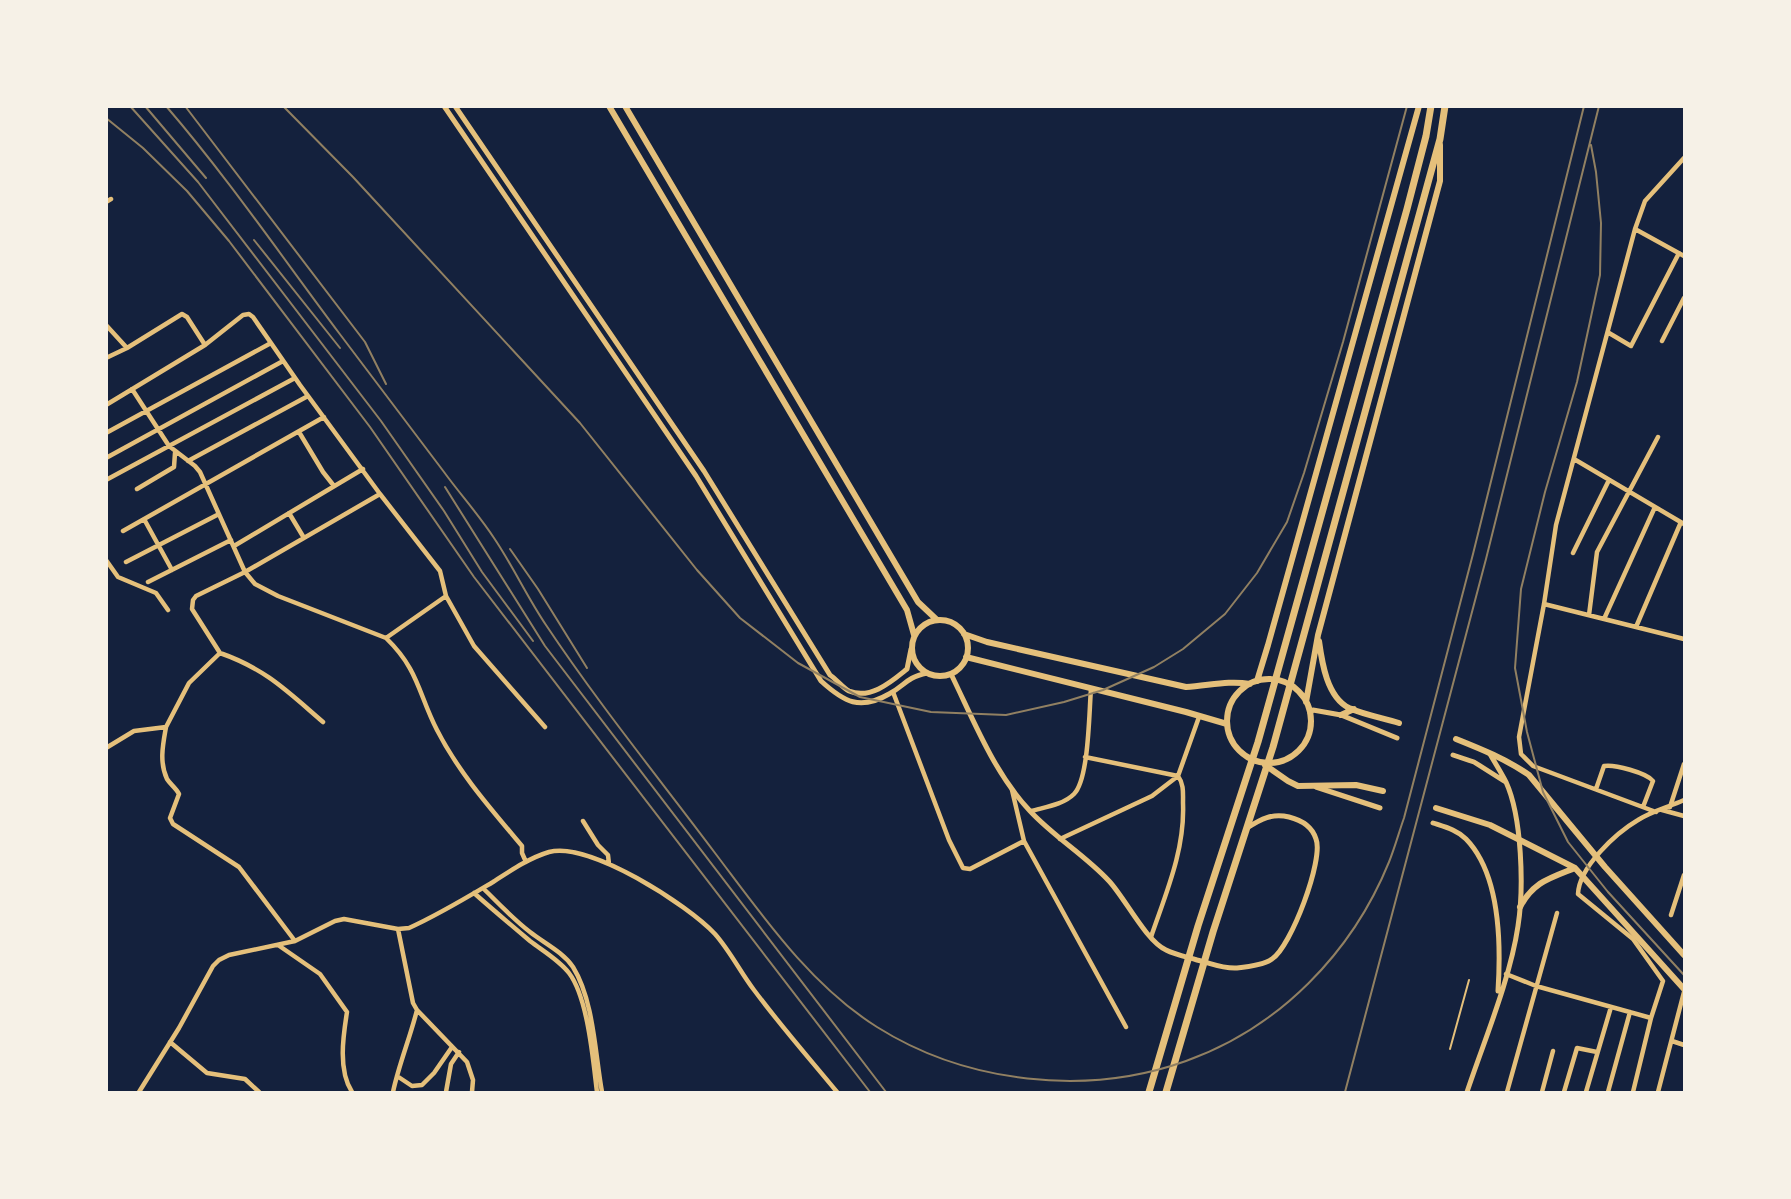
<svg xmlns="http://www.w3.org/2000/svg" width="1791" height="1199" viewBox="0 0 1791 1199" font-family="'DejaVu Sans',sans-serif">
	<rect width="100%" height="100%" fill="#14213d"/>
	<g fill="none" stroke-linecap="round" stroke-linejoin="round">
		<path stroke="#e5c07b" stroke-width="2" d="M1450,1049l19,-69"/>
		<path stroke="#e5c07b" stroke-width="4.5" d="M106,202l5,-3
			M1635,229l49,27
			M106,325l21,23 55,-34 5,3 18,28
			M1609,333l22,13 48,-93
			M1662,341l22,-43
			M106,358l21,-10
			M132,389l37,57 26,20 5,6 45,100 10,12 23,12 108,42c33,32 32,55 51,92 22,43 54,79 85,116v7l4,9
			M106,405l99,-60 38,-30 6,-1 4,3 47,68 80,109 60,77 6,25 28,50 71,81
			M299,432l24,40 11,14
			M106,433l165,-90
			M106,458l177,-97
			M1574,459l110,65
			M188,461l120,-65
			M106,480l189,-102
			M137,489l37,-22 1,-14
			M289,513l15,25
			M144,519l28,51
			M123,531l201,-114
			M234,546l129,-77
			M1573,553l36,-73
			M106,560l12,17 38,16 12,17
			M126,562l93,-48
			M148,582l83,-42
			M1544,604l140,35
			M1589,615l8,-63 61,-115
			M1604,619l51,-112
			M1636,627l45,-105
			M386,638l60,-42
			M220,653l-28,-44 1,-9 3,-4 49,-24 135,-78
			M893,692l56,148 14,28 7,1 54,-28
			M166,727l23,-44 31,-30c46,16 68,39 103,69
			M106,748l28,-17 32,-4c-3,17 -7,35 1,52 3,5 9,9 12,15l-9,24 3,6 66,43 56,74
			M1085,757l93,19c6,8 5,17 5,27 2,47 -17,90 -32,134
			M1596,789l8,-23c10,-2 43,7 49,15l-10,26
			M1012,790l12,51 102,186
			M1670,807l14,-43
			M1662,810l22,6
			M1031,811c14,-4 32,-6 43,-17 15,-15 15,-82 17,-105
			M1656,812l-123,-46 -12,-12 -2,-17 25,-133 12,-79 79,-296 10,-28 39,-43
			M583,821l15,24 10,10 1,9
			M1060,839l92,-43 26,-20 21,-59
			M483,888c15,15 30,31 47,44 14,11 33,20 43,35 21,34 22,87 29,125
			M474,893c18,16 37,32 56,48 13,10 29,19 39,32 19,25 24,87 28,119
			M1671,915l13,-40
			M398,929l15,74 4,7 50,52 6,18 -1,12
			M278,945l42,29 27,38c-4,25 -9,58 5,80
			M1506,974l30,12 115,32
			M1672,1041l12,4
			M170,1042l37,31 38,6 14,13
			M397,1076l15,10 10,-1 12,-12 18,-26
			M139,1092l40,-64 34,-62 6,-6 10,-5 66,-14 40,-20 9,-2 54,10 11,-1c29,-13 57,-30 84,-46 17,-11 36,-24 56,-30 40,-11 139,53 166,82 15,17 26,39 39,56 26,35 55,68 83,102
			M393,1092c6,-28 17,-54 24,-82
			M446,1092l5,-28 8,-12
			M1507,1092l50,-179
			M1542,1092l11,-41
			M1564,1092l13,-44 20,4
			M1586,1092l25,-85
			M1608,1092l22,-80
			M1633,1092l18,-74 12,-37 -30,-42 -55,-45c1,-27 38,-61 60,-74 14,-9 31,-13 46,-20
			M1658,1092l26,-100"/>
		<path stroke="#e5c07b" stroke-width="5" d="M444,106l252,370 125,205c23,21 39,30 68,13 17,-9 16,-16 38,-21
			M455,106l249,365 126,204c6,4 13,13 19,16 22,9 43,-10 58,-22l4,-20
			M951,674c23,47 43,99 79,137 24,26 55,44 79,70 16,17 37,60 57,69 10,5 21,7 31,10 13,3 26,9 40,8 10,-1 27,-3 35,-9 19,-12 52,-100 44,-120 -4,-13 -15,-19 -27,-22 -17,-4 -28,2 -42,11
			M1310,713l3,-3 28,5 56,23
			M1453,755l21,7 30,19
			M1316,787l64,21
			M1433,823c12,4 24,7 33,16 34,35 35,106 32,152
			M1467,1092c17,-51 43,-112 51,-166 6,-38 4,-109 -12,-144 -5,-10 -11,-19 -16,-28"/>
		<path stroke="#e5c07b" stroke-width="6" d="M609,106l298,504 7,25
			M625,106l293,496 18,17
			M912 648a28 28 0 1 1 56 0a28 28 0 1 1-56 0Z
			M964,634l23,8 199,45c22,-1 42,-7 64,-3
			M1319,641c3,22 8,56 30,67 16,7 34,10 50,15
			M966,657l220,55 41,12
			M1227 721a42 42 0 1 1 84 0a42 42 0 1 1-84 0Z
			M1257,681l11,-36 151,-539
			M1306,702l12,-67 122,-454v-36
			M1341,715l13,-6
			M1456,739c25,10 50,20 73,36l76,92 79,88
			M1265,765l23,16 10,5 58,-1 27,6
			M1436,808l54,17 85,43 109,121
			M1520,907c13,-25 30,-29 55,-39"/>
		<path stroke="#e5c07b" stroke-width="7" d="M1149,1092l49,-166 60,-184 149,-533 19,-73 5,-30
			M1166,1092l47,-160 60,-185 167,-608 5,-33"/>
		<path stroke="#918062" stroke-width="2" d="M130,106l68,76 183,239 63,90 38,61 51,69
			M145,106l61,72
			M166,106c62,72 116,151 173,227 35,46 70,93 105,139 16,22 35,43 50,66 19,28 33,59 52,87 52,78 112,152 169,228 47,62 95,132 162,174 89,56 209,70 309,34 93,-33 166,-108 203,-199 6,-15 10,-30 15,-44l69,-264 111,-448
			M185,106l180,236 21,42
			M283,106l70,71 227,246 117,147 43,48 58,45 62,34 71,15 75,3 58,-13 39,-12 51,-23 29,-18 42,-35 32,-41 30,-51 17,-49 39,-131 64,-236
			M106,118l37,30 44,43 42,50 141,186 104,150 396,515
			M1591,145l5,27 5,51 -1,52 -23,107 -32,110 -24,97 -6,79 12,64 16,60 25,50 40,50 76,83
			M254,240l86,108
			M445,487l100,159 341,446
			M510,549l28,40 49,79
			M1345,1092l141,-533 113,-453"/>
	</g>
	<rect width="1791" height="1199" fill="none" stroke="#f6f1e7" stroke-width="216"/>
</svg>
